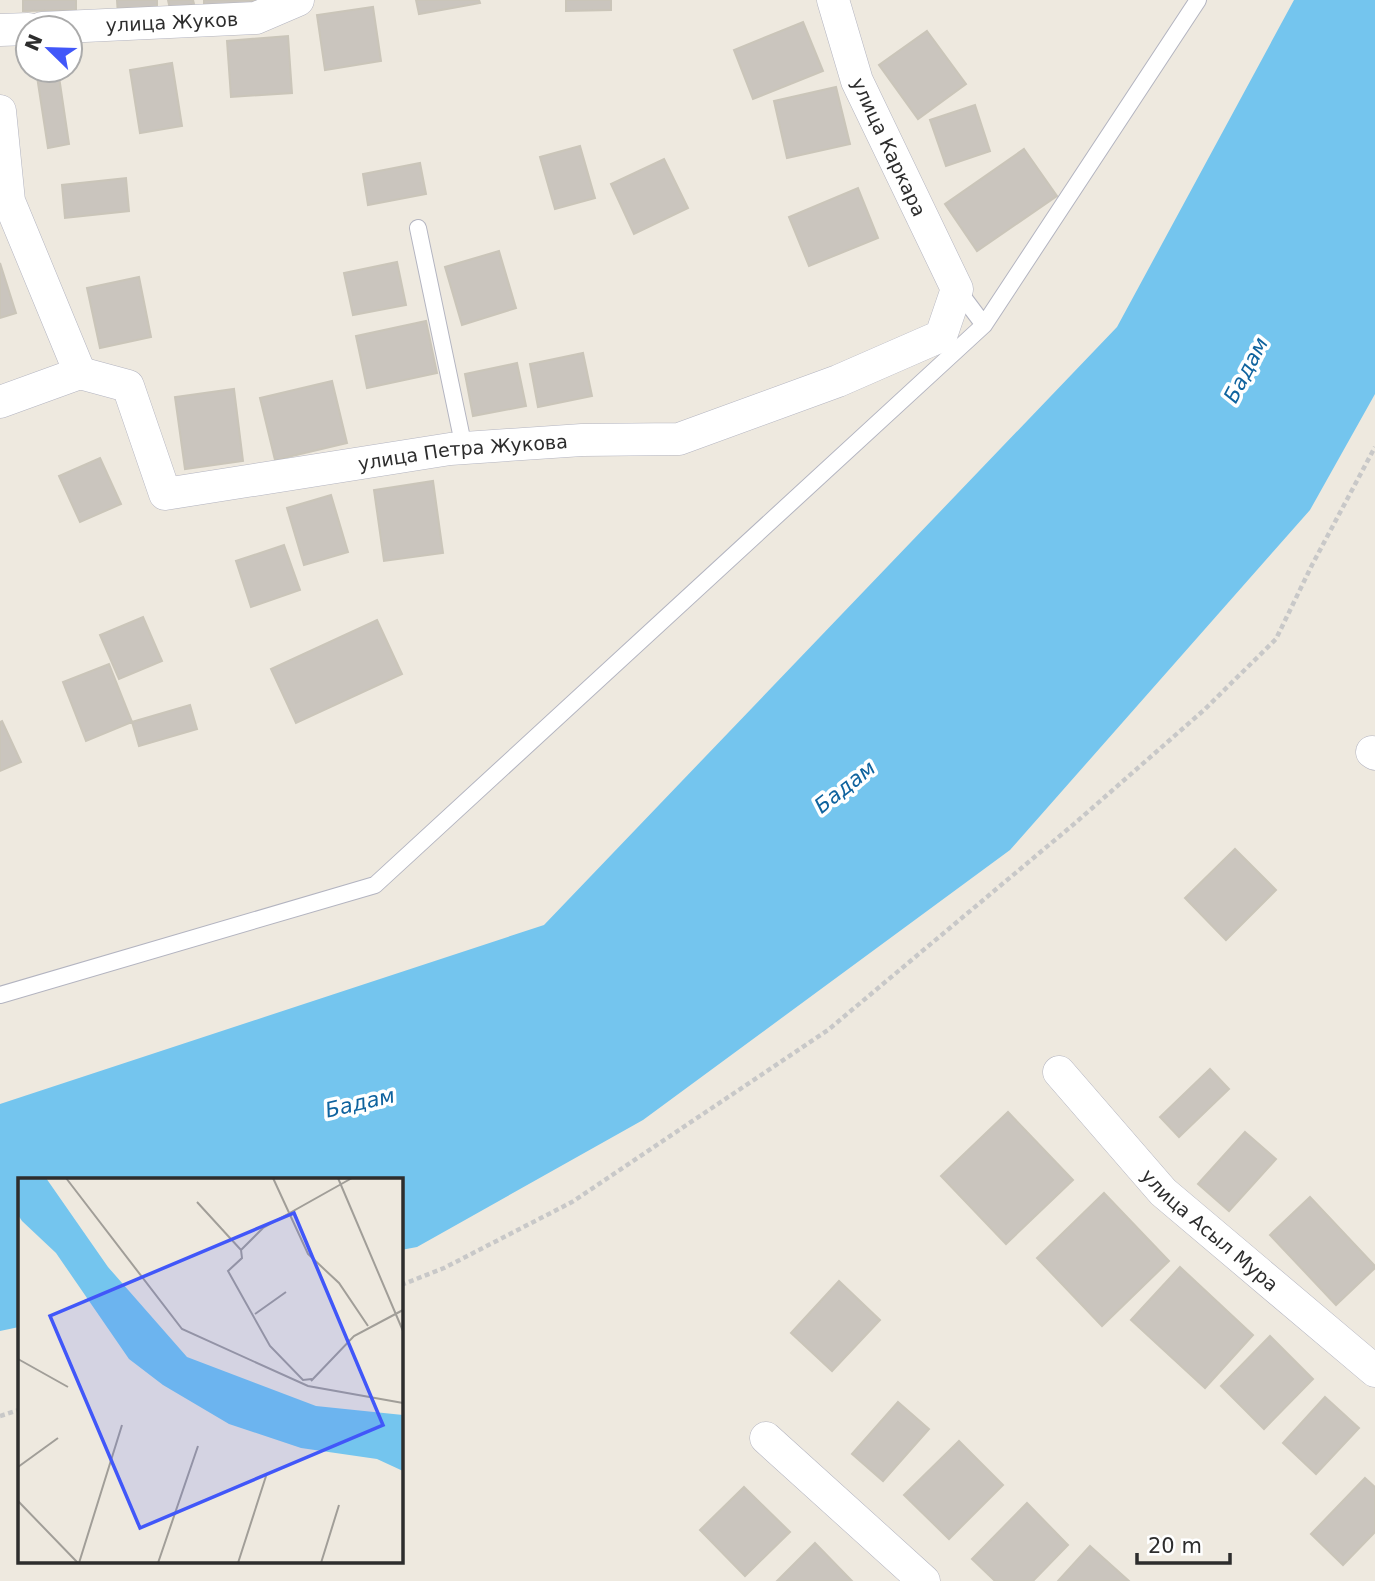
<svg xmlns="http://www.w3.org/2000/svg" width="1375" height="1581" viewBox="0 0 1375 1581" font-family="'DejaVu Sans',sans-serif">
	<rect width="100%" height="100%" fill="#eee9df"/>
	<path fill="#74c5ee" d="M1294,0h81v394l-65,116 -300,340 -367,270 -226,127 -16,3v-70h-382v147l-19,4v-227l544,-179 573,-598z"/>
	<path fill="#cac5be" stroke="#cac5b9" stroke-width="2" d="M23,0h53v10l-53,1z
		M117,0h40v15l-39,1z
		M168,0h25l1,4 -24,5z
		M204,0h62v4l-62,5z
		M416,0h63l1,3 -61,11z
		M566,0h45v10l-45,1z
		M373,7l8,54 -56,9 -8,-55z
		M803,22l20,49 -70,28 -19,-49z
		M927,31l39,53 -48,35 -39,-54z
		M288,36l4,57 -61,4 -4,-56z
		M172,63l10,63 -42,7 -10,-63z
		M36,70h22l11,74 -21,4z
		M836,87l14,57 -63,14 -13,-57z
		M975,105l15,46 -44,15 -16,-46z
		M580,146l15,52 -40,11 -15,-52z
		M1024,149l33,47 -80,55 -32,-47z
		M664,159l24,49 -54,26 -23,-50z
		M420,163l6,31 -58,11 -5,-31z
		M126,178l3,33 -64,7 -3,-33z
		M858,188l20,50 -69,28 -20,-49z
		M499,251l17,57 -54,17 -17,-58z
		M397,262l9,43 -53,10 -9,-42z
		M0,263l16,50 -16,5z
		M139,277l12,60 -51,11 -13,-60z
		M426,321l11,52 -70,15 -11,-52z
		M583,353l9,43 -54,11 -8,-43z
		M517,363l9,43 -53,10 -8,-42z
		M332,381l15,62 -72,17 -15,-62z
		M234,389l9,72 -58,8 -10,-72z
		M100,458l21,46 -41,18 -21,-46z
		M433,481l10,72 -59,8 -10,-71z
		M331,495l17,57 -44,13 -17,-57z
		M284,545l16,45 -49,17 -15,-46z
		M143,617l19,44 -43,18 -19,-44z
		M377,620l25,54 -106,49 -25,-54z
		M109,664l23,58 -46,19 -23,-59z
		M190,705l7,24 -58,17 -7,-24z
		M2,721l19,41 -21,9v-49z
		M1235,849l41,41 -50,50 -41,-42z
		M1210,1069l19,20 -50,48 -19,-20z
		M1008,1112l65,68 -67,64 -65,-68z
		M1245,1132l31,27 -47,52 -31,-27z
		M1104,1193l65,68 -67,65 -65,-68z
		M1310,1197l65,69v2l-39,37 -66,-70z
		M1180,1267l73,68 -48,53 -74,-68z
		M839,1281l41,39 -48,51 -41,-38z
		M1270,1336l43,43 -49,50 -43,-43z
		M1325,1397l34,31 -43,46 -33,-31z
		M898,1402l31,27 -46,52 -31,-27z
		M959,1441l44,44 -54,54 -45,-44z
		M1365,1478l10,9v45l-32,33 -32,-31z
		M744,1487l46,45 -45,44 -45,-46z
		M1027,1503l41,42 -35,36h-38l-23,-22z
		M815,1543l37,38h-75z
		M1090,1546l39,35h-71z"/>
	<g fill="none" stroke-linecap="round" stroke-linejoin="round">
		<g stroke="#b3b4c0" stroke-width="18">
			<path id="service" d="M418,228l46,220
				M957,289l27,36
				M0,995l375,-110 609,-560 214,-325"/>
		</g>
		<g stroke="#b3b4c0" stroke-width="33">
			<g id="minor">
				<path id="s1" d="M42,28l214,-10 42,-18"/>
				<path d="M0,30l28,-1"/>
				<path d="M0,111l9,90 71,172"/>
				<path id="s2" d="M0,402l80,-29 48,13 37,108 285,-45 132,-9 97,-1 159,-58 103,-45 16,-47 -100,-208 -24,-81"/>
				<path d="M1372,752l3,2"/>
				<path id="s3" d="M1059,1072l104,120 212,179"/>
				<path d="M766,1438l158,143"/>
			</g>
		</g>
		<path stroke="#c8c8c8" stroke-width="4.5" stroke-dasharray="5 3.5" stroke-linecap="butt" d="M401,1285l43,-17 128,-66 256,-172 246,-206 130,-114 72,-71 36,-74 63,-118
			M0,1416l19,-6"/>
		<use href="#service" stroke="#fff" stroke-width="16"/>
		<use href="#minor" stroke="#fff" stroke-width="32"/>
	</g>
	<g text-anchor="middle" stroke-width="7" stroke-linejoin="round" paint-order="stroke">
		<g font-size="19" fill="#2d2d2d" stroke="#fff">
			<text dy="7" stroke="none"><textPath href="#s1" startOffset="130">улица Жуков</textPath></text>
			<text transform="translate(889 147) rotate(65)" y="7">улица Каркара</text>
			<text dy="7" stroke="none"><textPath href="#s2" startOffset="550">улица Петра Жукова</textPath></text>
			<text dy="7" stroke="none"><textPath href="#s3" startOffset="219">улица Асыл Мура</textPath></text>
		</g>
		<g font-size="21" font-style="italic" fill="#0f639e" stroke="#fff">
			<text transform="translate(1246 370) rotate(-62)" y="7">Бадам</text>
			<text transform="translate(845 787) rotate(-38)" y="7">Бадам</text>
			<text transform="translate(360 1103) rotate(-13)" y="7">Бадам</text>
		</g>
	</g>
	<g transform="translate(18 1178)">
		<rect width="385" height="385" fill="#eee9df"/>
		<path d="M0,0h28l62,89 79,90 129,49 87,9v56l-26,-12 -76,-11 -72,-24 -66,-39 -34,-26 -73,-106 -34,-32 -4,-6z" fill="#74c5ee"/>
		<path fill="none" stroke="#a19e98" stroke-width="2" d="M48,0l116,151 126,57 95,17M255,0l35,76 31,29 29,43M320,0l65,153M179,24l44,48 1,8 -14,13 42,75 33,34 9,-1M223,72l22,-22 89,-50M237,136l31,-22M0,181l50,28M293,203l43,-45 49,-26M0,289l40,-29M0,323l60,62M61,385l43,-138M140,385l40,-117M220,385l29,-90M303,385l18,-58"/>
		<path fill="#4157f9" fill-opacity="0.15" stroke="#4157f9" stroke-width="3.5" d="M276,35l89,212 -243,103 -90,-212z"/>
		<rect width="385" height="385" fill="none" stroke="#2d2d2d" stroke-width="3.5"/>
	</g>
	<g transform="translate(49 49) rotate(293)"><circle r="33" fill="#ffffff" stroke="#ababab" stroke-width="2"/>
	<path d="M0-5L12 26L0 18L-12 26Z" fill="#4157f9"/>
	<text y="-10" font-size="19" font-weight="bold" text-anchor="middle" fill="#2d2d2d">N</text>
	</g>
	<path d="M1137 1553v10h93v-10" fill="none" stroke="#2d2d2d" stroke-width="3.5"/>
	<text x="1148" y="1553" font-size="21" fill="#2d2d2d" stroke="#ffffff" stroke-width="5" paint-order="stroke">20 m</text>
</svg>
